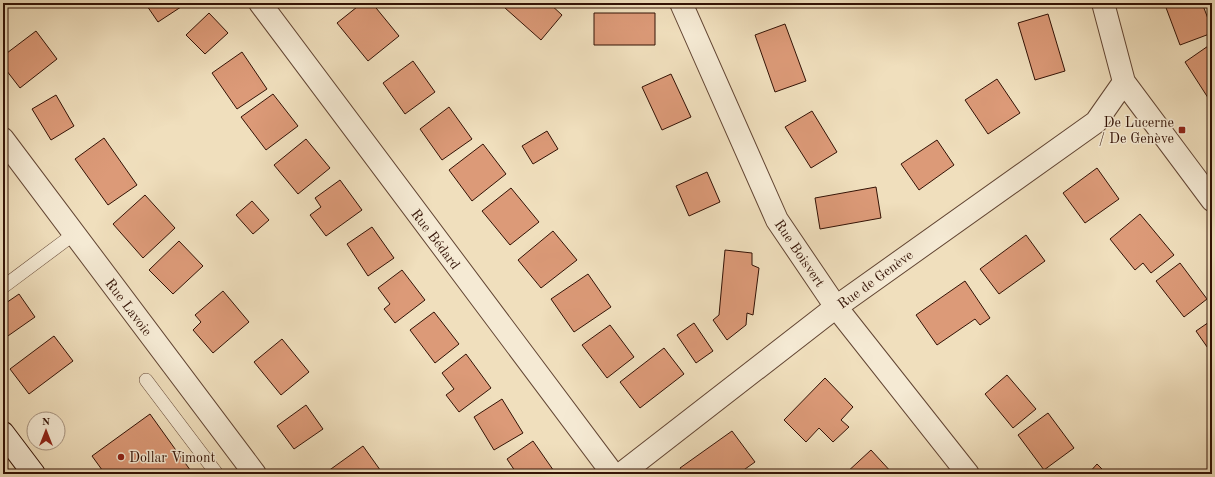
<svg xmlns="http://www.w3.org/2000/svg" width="1215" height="477" viewBox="0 0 1215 477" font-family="'Old Standard TT',serif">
	<rect width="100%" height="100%" fill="#f0dfbd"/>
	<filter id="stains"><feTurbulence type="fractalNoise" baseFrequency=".005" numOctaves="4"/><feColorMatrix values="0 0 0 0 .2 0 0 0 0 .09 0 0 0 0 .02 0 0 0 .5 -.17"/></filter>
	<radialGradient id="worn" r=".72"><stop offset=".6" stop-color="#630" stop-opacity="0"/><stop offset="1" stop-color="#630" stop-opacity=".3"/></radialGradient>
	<path fill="#dc9a78" stroke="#331205" d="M145,3h42l-29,19z
		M362,3h10l27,33 -31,25 -31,-38z
		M510,3h39l13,12 -21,25 -36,-32z
		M741,3h14l-13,4z
		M1170,3h32l10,26v4l-32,12 -15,-40z
		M209,13l19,20 -23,21 -19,-19z
		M594,13h61v32h-61z
		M1048,14l17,57 -30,9 -17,-57z
		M785,24l21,57 -31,11 -20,-57z
		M36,31l21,28 -37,29 -17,-22v-10z
		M1211,44l1,1v59l-27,-42z
		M242,52l25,37 -30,20 -25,-36z
		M413,61l22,31 -30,22 -22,-31z
		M671,74l20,43 -29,13 -20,-43z
		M997,79l23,34 -32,21 -23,-34z
		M273,94l25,32 -32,24 -25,-33z
		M56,95l18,31 -23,14 -19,-31z
		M449,107l23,32 -30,21 -22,-31z
		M812,111l25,41 -26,16 -26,-41z
		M547,131l11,18 -25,15 -11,-18z
		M104,138l33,47 -29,20 -33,-46z
		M306,139l24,29 -32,26 -24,-29z
		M937,140l17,25 -35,25 -18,-26z
		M483,144l23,30 -34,27 -23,-31z
		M1097,168l22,31 -34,24 -22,-30z
		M707,172l13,30 -31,14 -13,-30z
		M340,180l22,30 -36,26 -16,-21 11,-8 -6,-9z
		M876,187l5,31 -61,11 -5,-31z
		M511,188l28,34 -29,23 -28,-34z
		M145,195l30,33 -32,30 -30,-34z
		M252,201l17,19 -16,14 -17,-19z
		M1140,214l34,41 -23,18 -8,-10 -8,7 -25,-31z
		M372,227l22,31 -26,18 -21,-32z
		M553,231l24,29 -36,28 -23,-28z
		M1026,235l19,26 -46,33 -19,-25z
		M179,241l24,25 -30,28 -24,-24z
		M725,250l27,3v12l7,3 -6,47 -6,-2 -1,12 -19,15 -14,-20 6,-5z
		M1180,263l27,36 -23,18 -28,-36z
		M402,270l23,30 -30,23 -11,-14 6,-5 -12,-16z
		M588,274l23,33 -37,25 -23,-33z
		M965,281l25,37 -10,7 -5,-6 -38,26 -21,-30z
		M223,291l26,31 -36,31 -20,-23 8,-8 -6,-7z
		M19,294l16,23 -30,21 -2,-3v-30z
		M434,312l25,32 -24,19 -25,-33z
		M1212,320v34l-16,-23z
		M694,323l19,28 -17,12 -19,-28z
		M610,325l24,32 -27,21 -25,-33z
		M54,336l19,25 -44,33 -19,-25z
		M282,339l27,33 -28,23 -27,-33z
		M664,348l20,26 -44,34 -20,-26z
		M466,354l25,34 -32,24 -13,-17 8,-6 -12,-16z
		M1007,375l29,34 -23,19 -28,-34z
		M825,378l28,29 -12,13 8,7 -16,15 -14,-14 -13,14 -22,-22z
		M502,399l21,34 -29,17 -20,-33z
		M306,405l17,24 -29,20 -17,-23z
		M1048,413l26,35 -30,22 -26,-35z
		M150,414l43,60h-88l-13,-18z
		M732,431l23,31 -17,12h-54l-4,-6z
		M533,441l23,33h-39l-10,-15z
		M363,446l20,28h-59z
		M871,450l22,24h-48z
		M1097,464l10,10h-19z"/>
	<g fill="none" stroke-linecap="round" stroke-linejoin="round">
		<g stroke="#624533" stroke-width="14">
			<path id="lane" d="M3,287l71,-53
				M146,380l71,94"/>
		</g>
		<g stroke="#624533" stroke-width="24">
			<path id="street" d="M260,3l353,471
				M681,3l96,217 59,87 132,167
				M1103,3l21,79 88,118
				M3,139l252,335
				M621,474l215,-167 260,-185 28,-40"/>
		</g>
		<g stroke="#331205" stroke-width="24">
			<path id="secondary" d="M3,433l31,41"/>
		</g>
		<use href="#lane" stroke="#f5ead4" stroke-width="13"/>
		<use href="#street" stroke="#f5ead4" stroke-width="22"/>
		<use href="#secondary" stroke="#f5ead4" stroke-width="22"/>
	</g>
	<g fill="#8f2418" stroke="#f5ead4" stroke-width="1.5">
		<rect x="1178" y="126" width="8" height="8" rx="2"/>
		<circle cx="121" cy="457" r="4"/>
	</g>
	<g text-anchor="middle" stroke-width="3" stroke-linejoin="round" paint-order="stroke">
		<g font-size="14" fill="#331205" stroke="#f5ead4" text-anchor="end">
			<text x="1174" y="127">De Lucerne<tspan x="1174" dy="16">/ De Genève</tspan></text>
			<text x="129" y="462" text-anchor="start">Dollar Vimont</text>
		</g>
		<g font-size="14" fill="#331205" stroke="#f5ead4">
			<text transform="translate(436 239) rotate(53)" y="5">Rue Bédard</text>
			<text transform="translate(800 253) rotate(56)" y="5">Rue Boisvert</text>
			<text transform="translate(875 279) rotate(-36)" y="5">Rue de Genève</text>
			<text transform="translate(129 307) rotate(53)" y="5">Rue Lavoie</text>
		</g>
	</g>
	<rect width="1215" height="477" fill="none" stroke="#f0dfbd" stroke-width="16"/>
	<rect x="4" y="4" width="1207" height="469" fill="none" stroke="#331205" stroke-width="2"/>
	<rect x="8" y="8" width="1199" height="461" fill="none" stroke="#331205"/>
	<g transform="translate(46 431)"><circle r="19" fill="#f5ead4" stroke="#a79481"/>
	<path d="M0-3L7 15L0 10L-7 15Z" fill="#8f2418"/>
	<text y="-6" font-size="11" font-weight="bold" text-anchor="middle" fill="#331205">N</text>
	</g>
	<rect width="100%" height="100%" filter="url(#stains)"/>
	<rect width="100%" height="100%" fill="url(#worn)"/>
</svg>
